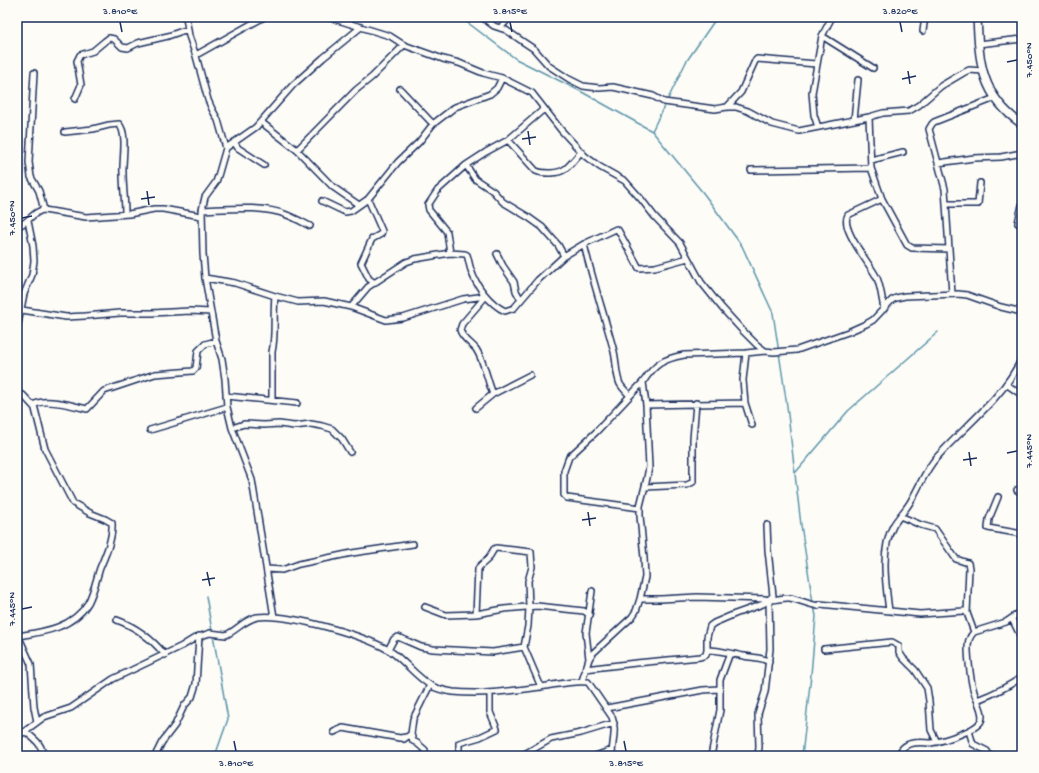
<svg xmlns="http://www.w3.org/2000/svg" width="1039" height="773" viewBox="0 0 1039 773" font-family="'Gochi Hand',sans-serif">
	<rect width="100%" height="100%" fill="#fdfcf7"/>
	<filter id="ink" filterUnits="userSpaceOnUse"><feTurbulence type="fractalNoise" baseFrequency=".025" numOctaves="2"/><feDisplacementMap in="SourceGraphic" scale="8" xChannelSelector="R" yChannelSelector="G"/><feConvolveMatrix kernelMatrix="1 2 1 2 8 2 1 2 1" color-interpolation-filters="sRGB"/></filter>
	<g filter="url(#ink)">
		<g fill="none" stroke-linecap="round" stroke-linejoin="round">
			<path stroke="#5c95ab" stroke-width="1.5" d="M460,17l56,42 64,32 72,40 52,63 38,52 31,67 14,93 14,119 12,78
				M667,101l19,-39 31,-45
				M652,131l13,-27
				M796,472l52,-61 90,-79
				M206,596l6,35
				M213,635l15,84 -13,37
				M802,756l9,-81 5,-59 -2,-10"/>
			<g stroke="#1b2f5e" stroke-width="8">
				<path id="street" d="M186,17l3,19 7,20 12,44 4,9 6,11 8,28 -8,28 -2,6 -11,15 -3,13 1,44 2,24 11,63 6,18 3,20 2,28 5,21 20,52 22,137
					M328,17l62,19 14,9 39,14 16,4 24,10 19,5 30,15 29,37 24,26 15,11 25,14 16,18 14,18 25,26 21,39 21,26 20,22 15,15 8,6 9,1 23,-2 51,-18 18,-8 7,-4 19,-20 4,-2 9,-2 53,-2 9,1 34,12 21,5
					M482,17l12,9 12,4 16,11 12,8 15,17 20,13 14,7 16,2 14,-1 40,9 11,6 51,7 12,-2h9l12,4 24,13 27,7 70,-14 14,-4 26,-2 10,-6 22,-19 22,-13 6,-3 14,1
					M500,28l10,-11
					M923,31l2,-14
					M822,36l51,32
					M978,44l44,-5
					M196,55l68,-38
					M34,73l-5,89 2,15 8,14 5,19
					M400,89l33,35
					M75,99l6,-14 -4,-24 3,-6 13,-4 12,-10 4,-3 5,1 8,8 6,1 10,-5 30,-7 20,-7
					M727,107l14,-15 14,-31 2,-2 59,5
					M869,117l2,51 11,31 25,46 5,3 37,1
					M854,120l4,-40
					M261,122l36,28 36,37 26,18
					M818,127l-4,-12 -2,-22 10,-57 10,-19
					M65,132l28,-3 16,-4 10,-1c9,10 3,37 4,49 0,14 2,27 2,41
					M508,140l28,31c7,3 23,3 29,-2 6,-4 11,-12 16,-17
					M234,142l4,6 26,17
					M226,148l30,-21 37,-42 30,-27 38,-31
					M297,150l59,-60 16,-13 32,-32
					M871,160l32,-8
					M938,163l36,-5 27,-1 21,-4
					M466,165l9,14 18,12 10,11 25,15 14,10 16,18 6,11
					M751,170l120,-2
					M368,199l14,32 -1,3 -9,5 -11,24 8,16 6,4
					M882,199l-34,16c-9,13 23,50 29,63 4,10 5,21 7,31
					M322,201l23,11 6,-1 17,-12 30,-37 21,-20 14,-18 22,-17 35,-13 7,-6 5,-10
					M946,204h32l2,-21
					M202,210c26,-1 61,-5 85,5 8,3 15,7 23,11
					M1018,223l4,-18
					M17,226c12,-2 15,-15 27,-16l42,7 43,-3 25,-5h9l38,7
					M584,244c8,35 20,70 29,104 4,12 2,25 7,36 3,5 7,8 10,12
					M450,253l-3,-21 -18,-22 -1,-5 10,-15 28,-25 20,-13 22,-12 36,-31
					M497,254l6,12 11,16 2,9 5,9
					M205,278l30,5 40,13 23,6 26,-1 27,6 35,13 17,-2 60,-19 23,-3
					M952,294l-7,-105 -16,-60 3,-5 2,-2 61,-24
					M486,296l-24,28 -2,6c2,8 11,13 16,19 9,14 11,31 17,45
					M351,307l17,-20 38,-25 9,-3 35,-6 15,1 2,1c2,5 2,10 4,15 5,16 19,34 34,41l9,-3 24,-28 26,-24 20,-12 32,-15 2,1 21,38 16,-1 33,-9
					M22,310l44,7 19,-1 35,-3h32l38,-2 21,1
					M17,329l7,-35 8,-19 2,-14 -1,-15 -5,-25
					M1006,384l16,11
					M17,393l6,2 11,12
					M226,396l71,7
					M272,400v-48c4,-18 1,-37 3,-56
					M745,403l7,22
					M646,405l99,-2 -2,-23 3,-27
					M476,408l17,-14 37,-19
					M232,428l12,-4 20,1 15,-1 15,2 17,-2 11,2 10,3 10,10 8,13
					M150,430l77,-23
					M1022,436l-2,7 2,4
					M645,487l42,-2 6,-3v-43l3,-36
					M1017,490l5,3
					M998,497l-9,22 -1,9 34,6
					M640,508l-73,-10 -3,-3v-24l5,-14 27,-25 47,-50
					M900,516l21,9 14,4 21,30 12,4 1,5 -2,45
					M267,569l15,1 17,-6 53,-11 61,-9
					M640,599h21l36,-2 68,2c7,3 16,-2 25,-1 9,2 18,6 28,8l2,-2 100,10 44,-3 3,2 7,19
					M425,607l21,8 30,-1 28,-5 33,-3 47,5 6,4
					M889,611c-3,-25 -9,-61 4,-85 5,-9 14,-17 19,-27 8,-14 14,-30 25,-42 29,-32 66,-59 85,-99
					M476,614l2,-45 2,-3 8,-7 6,-10 2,-1 35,4 1,15 -4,14 1,26 -1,19 -4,21 17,40
					M1012,619l10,20
					M117,620c19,7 35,19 48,35
					M17,633l14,31 3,43 3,15
					M18,636c26,-4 55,-8 70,-33 6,-11 8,-23 12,-35 6,-14 13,-30 12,-45l-7,-4 -15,-6 -17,-10 -28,-54 -11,-44c10,-8 41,1 53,4l17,-18 51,-17 38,-3 3,-3 2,-17 7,-7 11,-3
					M824,649l68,-7 7,4v6l4,6 12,12 12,18 2,13 2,29 6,12
					M388,650l6,-11 4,-2 23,10 12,2 60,3 31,-5
					M707,650v-13l3,-11 4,-3 21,-9 28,-10 10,-8 -5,-46 -1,-25
					M589,659l-3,-26 6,-42
					M585,669l51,-6 64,-6 6,-2 1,-5c14,0 24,4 37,6 9,2 18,1 25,6
					M582,681l7,-22 3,-5 40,-37 4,-6 4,-12 5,-22 -1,-19 -4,-42v-10l7,-28 2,-11 -3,-62 -3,-23c12,-18 20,-23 41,-27l62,-2 19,-2
					M977,700c16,-6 31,-13 45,-23
					M607,708l96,-18 16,-1
					M25,731c7,7 19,13 17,25
					M969,731l4,13 14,7 2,5
					M334,732l9,-4 57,10 6,-1 -2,2 7,-5 2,-15 17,-34
					M411,734l2,7 4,2 8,7v6
					M17,737l27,-20 27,-9 42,-29 69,-33 13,-8 15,-5 16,2c11,-5 18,-15 31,-18 30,-4 112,19 136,36 12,9 24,24 37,32 5,3 16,6 23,7 29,3 59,-1 87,-5 16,-2 32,-7 48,-5l24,35c5,13 0,25 0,39
					M459,752v-9l21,-6 17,-8 -7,-17v-19
					M155,756l7,-14 13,-17 9,-19 8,-9 4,-13 3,-48
					M521,756l30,-17 30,-6 33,-10
					M595,756l17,-6
					M711,756l9,-46v-30l10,-27
					M758,756l1,-9 -1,-33 7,-22 5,-43 -1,-49
					M897,756c3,-4 5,-9 10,-11 7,-4 17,-2 24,-2 12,-2 45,-12 50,-22 4,-8 -5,-21 -7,-29 -3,-9 -8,-44 -5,-52 1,-3 3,-6 5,-8l32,-10 16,-11"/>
			</g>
			<g stroke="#1b2f5e" stroke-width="10">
				<path id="secondary" d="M977,17c2,45 4,79 45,107"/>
			</g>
			<use href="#street" stroke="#fdfcf7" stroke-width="5"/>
			<use href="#secondary" stroke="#fdfcf7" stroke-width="7"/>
		</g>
	</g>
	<path fill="none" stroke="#1b2f5e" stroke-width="1.5" d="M120,22l2,10M510,22l2,10M900,22l2,10M1007,62l10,-2M908,71l2,13M902,79l14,-3M528,131l2,14M522,139l14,-2M147,191l2,14M141,199l14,-2M22,218l10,-2M969,452l2,14M1007,453l10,-2M963,460l14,-2M588,512l2,14M582,520l14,-2M207,572l3,14M202,580l13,-2M22,609l10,-2M234,741l2,10M624,741l2,10"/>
	<rect width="1039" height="773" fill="none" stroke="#fdfcf7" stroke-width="44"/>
	<rect x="22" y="22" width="995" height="729" fill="none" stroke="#1b2f5e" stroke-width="1.5"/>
	<g font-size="10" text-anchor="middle" fill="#1b2f5e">
		<text x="120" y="14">3.810°E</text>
		<text x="510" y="14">3.815°E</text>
		<text x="900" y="14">3.820°E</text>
		<text transform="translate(1028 60) rotate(-90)" y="4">7.450°N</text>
		<text transform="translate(11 218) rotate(-90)" y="4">7.450°N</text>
		<text transform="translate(1028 451) rotate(-90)" y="4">7.445°N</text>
		<text transform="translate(11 609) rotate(-90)" y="4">7.445°N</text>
		<text x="236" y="766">3.810°E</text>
		<text x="626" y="766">3.815°E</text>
	</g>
</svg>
